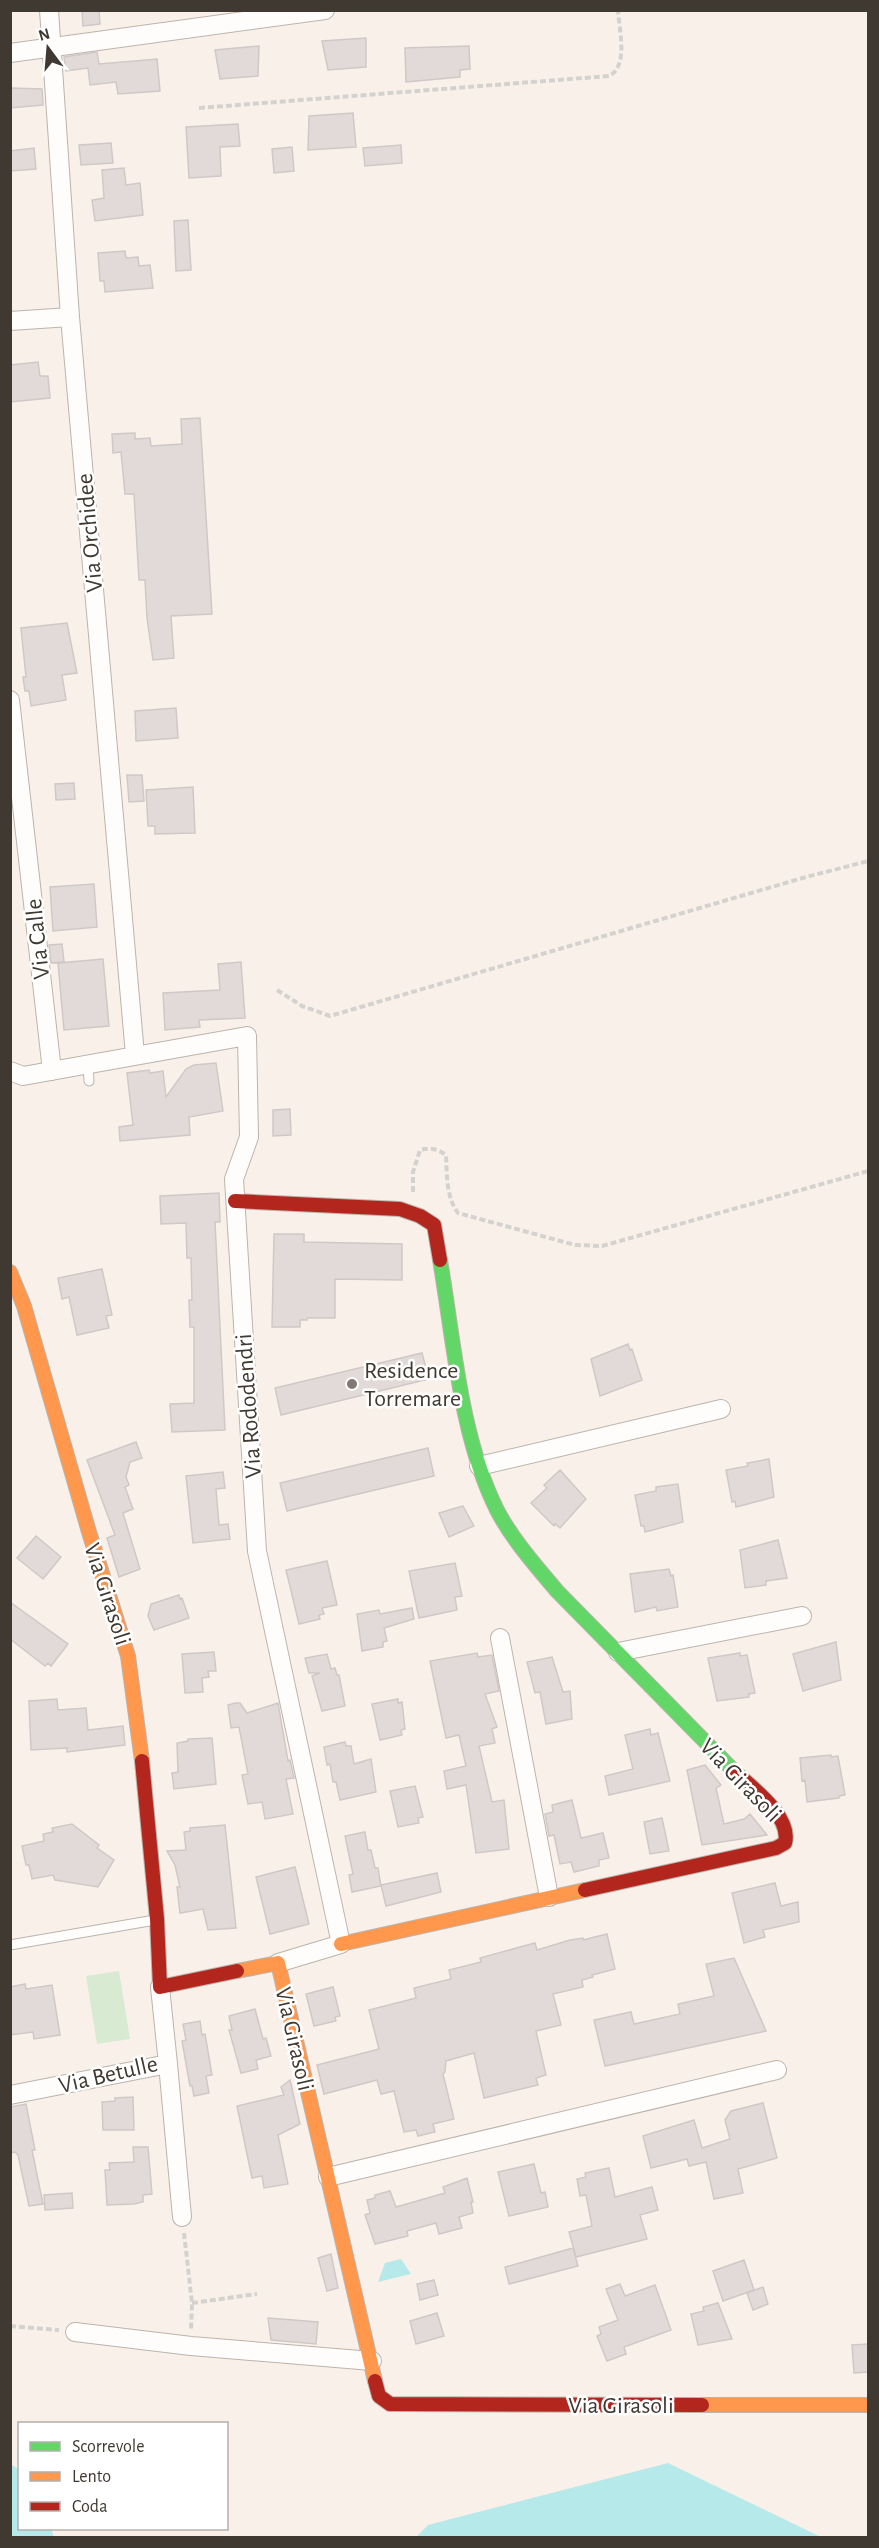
<svg xmlns="http://www.w3.org/2000/svg" width="879" height="2548" viewBox="0 0 879 2548" font-family="'Alegreya Sans',sans-serif">
	<rect width="100%" height="100%" fill="#f9f1e9"/>
	<path fill="#d9ead2" d="M119,1971l11,68 -33,5 -11,-68z"/>
	<path fill="#b6e9e9" d="M401,2259l10,15 -33,8 7,-19z
		M668,2463l153,74h-405l12,-12z
		M10,2464l9,5 1,59 31,1 3,8h-43z"/>
	<path fill="#e2dad8" stroke="#d0c8c6" stroke-width="1.5" d="M82,10h17l1,14 -17,2z
		M366,38v29l-38,3 -6,-29z
		M259,46l-1,30 -38,3 -5,-29z
		M469,46l1,23 -10,1v7l-54,5 -1,-34z
		M97,52l2,12 58,-5 3,32 -42,3 -2,-12 -26,3 -2,-17 -22,3 -2,-14z
		M10,88l32,1 1,16 -33,3z
		M353,113l3,34 -48,3 1,-34z
		M238,124l2,22 -20,1 1,29 -32,2 -3,-51z
		M111,143l2,20 -32,2 -2,-20z
		M401,145l1,18 -37,3 -2,-18z
		M292,147l2,24 -20,2 -2,-24z
		M34,148l2,21 -26,2v-20z
		M124,168l2,17 14,-2 3,32 -48,6 -3,-21 12,-2 -2,-28z
		M188,220l3,50 -15,1 -2,-50z
		M125,251l1,7 12,-1 1,9 11,-1 3,23 -48,4 -1,-11h-4l-2,-28z
		M38,362l2,14h8l2,22 -40,4v-37z
		M200,418l12,196 -41,2 3,42 -21,2 -6,-42 -2,-38h-6l-5,-86h-9l-4,-42 -8,1 -1,-19 23,-1v6l15,-1 1,8 31,-2 -1,-25z
		M67,623l10,50 -15,2 4,25 -35,6 -2,-15h-4l-2,-14h3l-5,-49z
		M176,708l2,30 -42,3 -1,-30z
		M127,775h15l2,26 -15,1z
		M74,783l1,16 -19,1 -1,-16z
		M193,787l2,46 -40,1v-8h-7l-2,-36z
		M94,884l3,43 -44,4 -3,-44z
		M62,944l2,18 -13,1 -2,-18z
		M103,959l6,67 -45,4 -6,-67z
		M241,962l4,56 -46,2 1,7 -35,3 -2,-37 57,-3 -2,-26z
		M216,1063l7,48 -34,6 1,18 -70,6 -1,-14 14,-2 -6,-52 22,-3 1,3 13,-2 3,26 20,-28 8,-4z
		M290,1109l1,26 -18,1v-26z
		M219,1193l1,29h-5l10,208 -53,2 -2,-28 24,-1v-76h-4l-1,-27h3l-1,-42h-4l-1,-35 -25,1 -1,-28z
		M274,1234h30v8l98,2v36l-67,-1v39h-28v2h-7v7h-28z
		M102,1269l10,46 -6,1 3,12 -32,7 -8,-38 -7,2 -4,-21z
		M628,1344l2,6 2,-1 10,31 -42,16 -9,-37z
		M422,1353l7,26 -148,36 -6,-27z
		M136,1442l6,16 -12,4 -4,15 3,8 -4,2 8,22 -10,4 17,56 -21,8 -12,-39 8,-3 -28,-75z
		M428,1448l6,28 -147,35 -7,-28z
		M769,1459l5,38 -38,10 -1,-6 -3,1 -6,-32 22,-4 -1,-3z
		M560,1470l26,29 -26,29 -5,-4 -1,2 -23,-23 16,-15 -3,-3z
		M223,1472l2,16 -9,1 3,36 9,-1 2,15 -37,4 -7,-67z
		M678,1484l5,38 -38,10 -1,-6h-3l-6,-31 21,-4v-4z
		M463,1506l11,20 -25,11 -10,-24z
		M36,1536l25,21 -18,22 -26,-21z
		M778,1540l9,38 -21,3v4l-21,3 -5,-38z
		M327,1561l10,44 -15,3 2,6 -5,1 1,4 -21,5 -13,-54z
		M455,1563l7,33 -7,1 2,13 -38,8 -10,-47z
		M669,1569l2,7 2,-1 5,32 -21,4 -1,-4 -21,5 -5,-38z
		M179,1595l1,4 2,-1 7,20 -35,12 -6,-14 3,-12z
		M10,1602l58,42 -17,22 -3,-3 -3,3 -35,-27z
		M412,1608l2,11 -30,9 3,13 -4,1v5l-21,4 -5,-37 22,-4 1,4z
		M836,1642l5,38 -38,11 -10,-37z
		M214,1652l2,19h-8l1,6 -7,1 1,14 -18,1 -3,-39z
		M477,1653l1,4 14,-2 7,36 -14,3 12,33 -5,2 3,14 -16,3 13,56 12,-2 5,49 -33,4 -10,-68 -19,4 -3,-18 22,-5 -7,-31 -13,3 -16,-77z
		M740,1653v3l7,-1 8,38 -6,1v3l-32,4 -9,-43z
		M327,1654l4,15 4,-1 2,7h2l6,31 -23,5 -10,-35 8,-3h-11l-4,-15z
		M552,1657l11,35 7,-1 2,28 -26,5 -6,-32 -5,1 -8,-31z
		M57,1699l1,11 28,-2 2,22 35,-4 2,19 -58,7v-4l-36,2 -2,-49z
		M398,1699v4l4,-1 3,27 -4,1 1,5 -22,5 -8,-36z
		M235,1703h5l7,10 31,-10 10,58 2,-1 4,18 -8,1 7,35 -28,5 -3,-17 -14,2 -6,-29 6,-1 -9,-47 -8,1 -3,-23z
		M650,1729l1,6 7,-2 12,48 -61,14 -4,-19 28,-7 -8,-34z
		M212,1738l4,46 -42,5 -2,-16 6,-1 -1,-29 11,-2v-2z
		M345,1742l1,4h5l3,18 17,-5 5,33 -36,8 -4,-18h-3l-3,-18 -3,1 -3,-18z
		M831,1755v2l7,-1 7,39 -6,1v2l-32,4 -2,-22 -3,1 -2,-23z
		M705,1765l16,20 -5,3 8,36 20,-5 6,-5 17,21 -65,10 -15,-75z
		M415,1786l8,31 -5,1 1,5 -21,4 -8,-36z
		M572,1800l9,38 22,-5 6,25 -10,2v6l-25,6 -3,-10 -11,2 -6,-29 -5,1 -4,-22 8,-2 -1,-7z
		M662,1818l7,33 -19,3 -6,-32z
		M72,1824l27,21 -2,3 17,12 -16,27 -43,-7 -2,-5 -21,4 -3,-14h-3l-4,-19 22,-5 -1,-7 10,-2 -1,-4z
		M225,1825l11,103 -28,2 -5,-21 -23,4 -3,-26h3l-5,-22 -8,-14 19,-1 -2,-18 6,-1v-3z
		M365,1832l3,18h3l4,18h3l3,18 -29,6 -3,-17 4,-1 -8,-38z
		M295,1867l14,57 -39,10 -14,-57z
		M437,1873l4,19 -55,14 -5,-21z
		M775,1883l6,23 17,-4 1,20 -36,8 2,7 -21,6 -12,-50z
		M607,1934l8,35 -23,6 1,2 -11,3 1,7 -30,7 8,31 -25,6 10,44 -10,3 2,7 -54,13 -10,-45 -28,8 -1,11 -2,2 11,45 -21,5 2,8 -17,4 -2,-6 -12,2 -10,-41 -13,3 -4,-14 -53,14 -7,-29 62,-16 -10,-39 47,-12 -2,-10 37,-9 -2,-9 32,-8 -1,-4 55,-15 2,7 33,-10 13,-2v2z
		M734,1958l32,73 -161,35 -11,-46 37,-8 3,12 46,-10 -2,-10 36,-8 -8,-32z
		M25,1984l1,5 26,-4 8,50 -26,4 -1,-7 -23,3v-48z
		M333,1987l7,29 -5,1 1,4 -22,5 -8,-32z
		M255,2009l8,30 3,-1 5,18 -15,4 2,9 -17,4 -12,-43h3l-3,-14z
		M200,2021l2,14 3,-1 7,41 -6,1 3,17 -15,3 -2,-10h-2l-8,-45 4,-1 -3,-16z
		M290,2080l10,44 -22,11 10,49 -24,4 -2,-12 -10,2 -15,-72 47,-11 -3,-8z
		M133,2097l1,33h-31l-1,-28 13,-1v-3z
		M763,2103l14,55 -39,11 5,24 -29,6 -8,-37 -17,4 -2,-7 -36,9 -8,-32 51,-16 8,28 28,-9 -5,-19 6,-9z
		M26,2104l9,46h-3l11,54 -14,2 -11,-51 -3,-3 -5,1v-46z
		M133,2147h15l4,47 -9,1v7l-9,2 -27,1 -2,-35h5l-1,-7 25,-1z
		M534,2164l7,29 4,-1 3,15 -39,9 -11,-44z
		M609,2168l6,29 37,-10 6,23 -18,5 7,24 -71,18 -7,-25 23,-6 -6,-31 -6,1 -3,-17 9,-2 -1,-4z
		M467,2178l6,24h-2l2,11 -14,4 3,11 -23,6 -3,-11 -29,8 1,5 -33,8 -10,-29 5,-2 -3,-13 8,-2v-3l15,-4 6,16 49,-14 -2,-6z
		M72,2193l1,15 -28,2 -1,-15z
		M573,2248l5,18 -69,18 -4,-17z
		M331,2254l7,34 -11,3 -9,-33z
		M744,2260l10,30 -31,11 -10,-30z
		M434,2280l4,15 -18,5 -3,-16z
		M620,2284l5,12 30,-11 16,45 -47,17 2,7 -19,7 -10,-25 4,-2 -2,-7 19,-7 -12,-31z
		M763,2287l5,17 -15,6 -6,-17z
		M718,2303l14,36 -34,6 -7,-31 13,-3 -1,-4z
		M437,2313l7,23 -28,8 -6,-23z
		M268,2318l50,4 -2,22 -45,-4z
		M868,2344v28l-14,1 -2,-28z"/>
	<g fill="none" stroke-linecap="round" stroke-linejoin="round">
		<g stroke="#bbb4ad" stroke-width="11">
			<path id="lane" d="M88,1064l1,17
				M10,1945l145,-25"/>
		</g>
		<g stroke="#bbb4ad" stroke-width="20">
			<path id="street" d="M49,10l21,307 65,738
				M10,53l315,-43
				M10,321l60,-4
				M10,700l42,371
				M10,1071l13,5 224,-40 2,101 -15,42 23,372 84,393 -63,19
				M479,1466l242,-57
				M500,1638l49,259
				M618,1652l184,-36
				M168,2064l14,153
				M10,2095l158,-31 -8,-77
				M328,2177l449,-107
				M75,2332l116,14 181,15"/>
		</g>
		<g stroke="#bbb4ad" stroke-width="16">
			<path id="fast" d="M440,1260c14,81 20,176 57,250 15,29 39,56 60,81l176,179"/>
		</g>
		<g stroke="#bbb4ad" stroke-width="16">
			<path id="slow" d="M10,1272l14,34 65,226 39,124 14,105
				M341,1944l244,-54
				M237,1971l41,-8 97,418
				M702,2405h166"/>
		</g>
		<g stroke="#bbb4ad" stroke-width="16">
			<path id="jam" d="M235,1201l165,8 20,7 14,9 6,35
				M142,1761l15,158 3,68 77,-16
				M585,1890l191,-42 9,-5c7,-27 -34,-56 -52,-73
				M375,2381l4,15 11,8 312,1"/>
		</g>
		<path stroke="#d4d2ce" stroke-width="4" stroke-dasharray="6 3" stroke-linecap="butt" d="M199,108l410,-32c20,-10 10,-46 9,-66
			M277,990l25,16 28,10 476,-139 62,-16
			M413,1192v-20l7,-22c11,-3 17,-1 26,5 1,20 0,42 12,58l117,32 27,1 266,-75
			M184,2233l8,70 -1,27
			M192,2303l65,-9
			M10,2326l49,4"/>
		<use href="#lane" stroke="#fefdfc" stroke-width="9"/>
		<use href="#street" stroke="#fefdfc" stroke-width="18"/>
		<use href="#fast" stroke="#63d668" stroke-width="14"/>
		<use href="#slow" stroke="#ff974d" stroke-width="14"/>
		<use href="#jam" stroke="#b3261e" stroke-width="14"/>
	</g>
	<circle fill="#817972" stroke="#fff" stroke-width="2" cx="352" cy="1384" r="6"/>
	<g text-anchor="middle" stroke-width="5" stroke-linejoin="round" paint-order="stroke">
		<g font-size="24" fill="#403932" stroke="#fff">
			<text transform="translate(89 533) rotate(-95)" y="8">Via Orchidee</text>
			<text transform="translate(37 939) rotate(-96)" y="8">Via Calle</text>
			<text transform="translate(248 1406) rotate(-94)" y="8">Via Rododendri</text>
			<text transform="translate(108 1594) rotate(72)" y="8">Via Girasoli</text>
			<text transform="translate(741 1780) rotate(46)" y="8">Via Girasoli</text>
			<text transform="translate(295 2039) rotate(77)" y="8">Via Girasoli</text>
			<text transform="translate(108 2074) rotate(-13)" y="8">Via Betulle</text>
			<text x="621" y="2413">Via Girasoli</text>
		</g>
		<g font-size="24" fill="#403932" stroke="#fff" text-anchor="start">
			<text x="364" y="1378">Residence<tspan x="364" dy="28">Torremare</tspan></text>
		</g>
	</g>
	<rect width="879" height="2548" fill="none" stroke="#403932" stroke-width="24"/>
	<rect x="18" y="2422" width="210" height="108" fill="#ffffff" stroke="#b3b0ad" stroke-width="1.5"/>
	<rect x="30" y="2442" width="30" height="9" fill="#63d668" stroke="#b3b0ad" stroke-width="1.5"/>
	<text x="72" y="2452" font-size="18" fill="#403932">Scorrevole</text>
	<rect x="30" y="2472" width="30" height="9" fill="#ff974d" stroke="#b3b0ad" stroke-width="1.5"/>
	<text x="72" y="2482" font-size="18" fill="#403932">Lento</text>
	<rect x="30" y="2502" width="30" height="9" fill="#b3261e" stroke="#b3b0ad" stroke-width="1.5"/>
	<text x="72" y="2512" font-size="18" fill="#403932">Coda</text>
	<g transform="translate(48 48) rotate(344)" stroke="#ffffff" stroke-width="4.5" paint-order="stroke">
	<path d="M0-4.5L10 22L0 15L-10 22Z" fill="#403932"/>
	<text y="-9" font-size="16" font-weight="bold" text-anchor="middle" fill="#403932">N</text>
	</g>
</svg>
